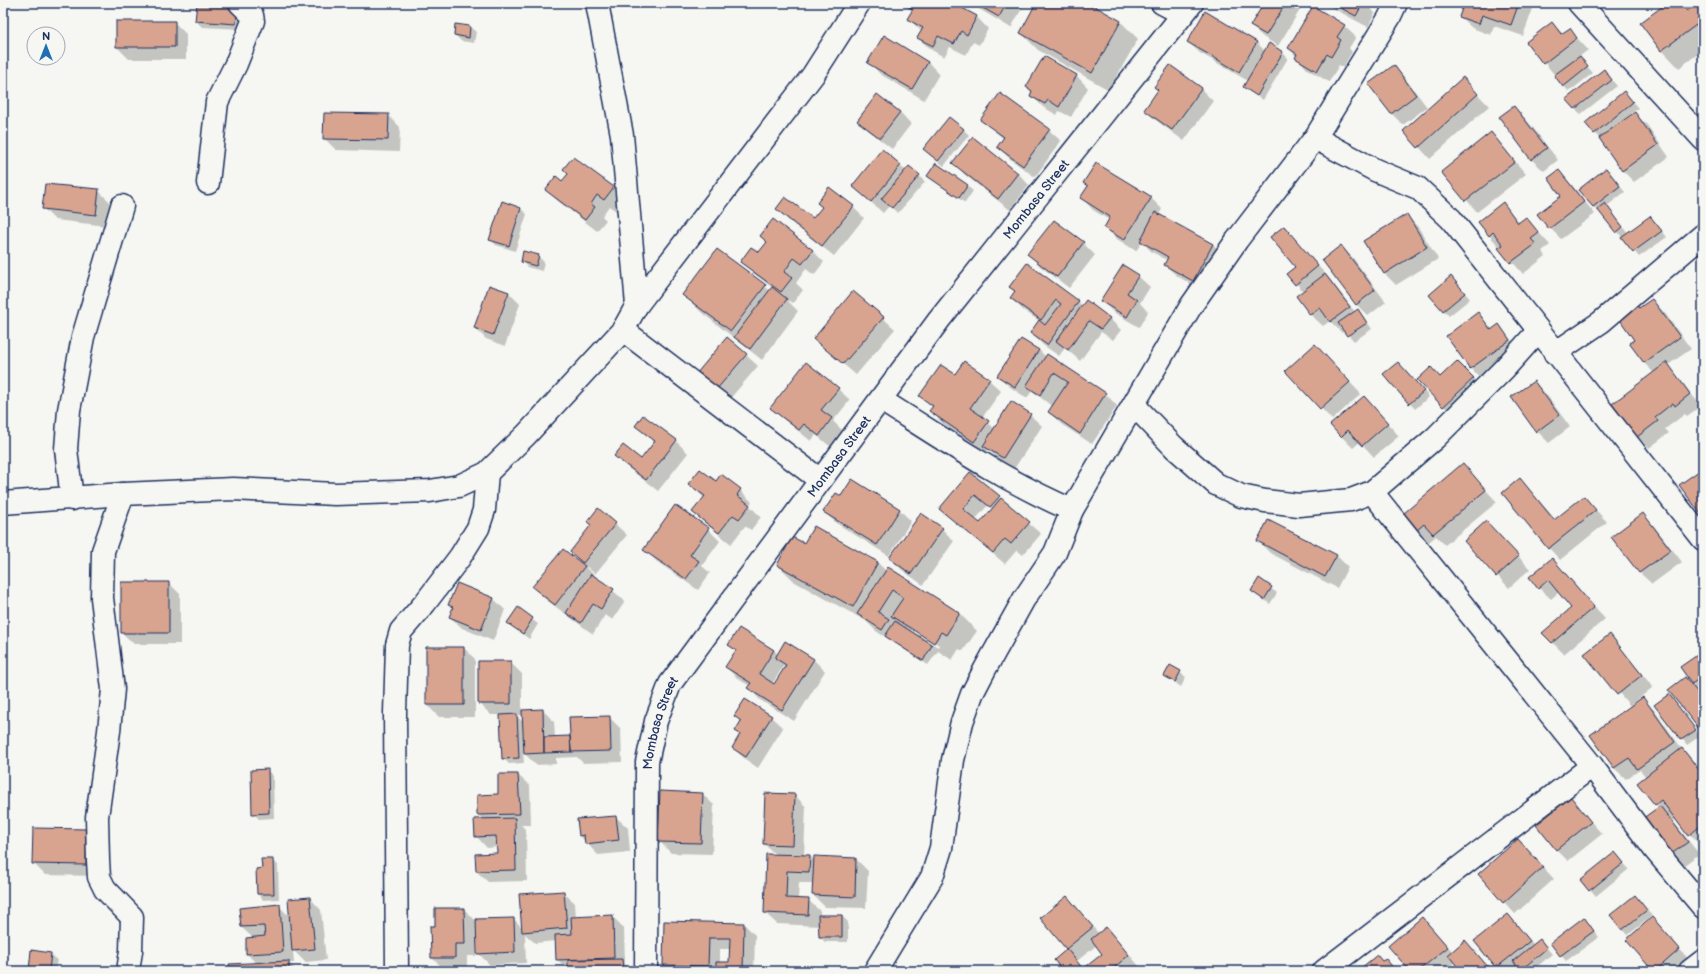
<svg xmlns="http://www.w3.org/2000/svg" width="1706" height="974" viewBox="0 0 1706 974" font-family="'Balsamiq Sans',sans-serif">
	<rect width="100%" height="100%" fill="#f6f6f2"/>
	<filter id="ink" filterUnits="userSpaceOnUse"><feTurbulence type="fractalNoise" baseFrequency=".025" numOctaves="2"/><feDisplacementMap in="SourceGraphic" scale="8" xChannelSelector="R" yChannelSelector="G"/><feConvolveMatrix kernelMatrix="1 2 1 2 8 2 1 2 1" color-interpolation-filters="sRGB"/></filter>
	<g filter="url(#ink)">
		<path fill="#0003" fill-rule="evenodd" d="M486,3h22v3z
			M907,3h43l27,14 11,12 -9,16 -6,-3 -7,13 -16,-8 -6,10 -14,-8 -12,-11 4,-6 -13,-13 4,-7 -7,-7z
			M969,3h56l-14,25z
			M1038,3h48l35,19 17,17 -29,51 -71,-40 -17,-17z
			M1265,3h36l2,2 -25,41 -15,-9 -12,-11z
			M1323,3h43l9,10 -7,14z
			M1465,3h70l-12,33 -29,-10 -3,9 -19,-7 -12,-11z
			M1668,3h18l-3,2 6,6 10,-8h4v47l-24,18 -17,-18 -21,-27z
			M243,11l-1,18 -40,-2 -6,-6z
			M1205,13l52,30 8,8 17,1 6,6 -25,42 -19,-13 4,-6 -48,-28 -12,-11z
			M174,22l12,12v25h-57l-12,-12z
			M1552,23l11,11 6,-5 19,21 -9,7 14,16 -24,19 -42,-50z
			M456,25l14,2 6,5 -2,11 -13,-2 -6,-6z
			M1344,26l12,11 -7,11 3,4 -9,15 -4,-2 -10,17 -22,-13 -18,-21z
			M884,36l44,26 11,12 -15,26 -44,-26 -11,-12z
			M1044,57l33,19 11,12 -17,29 -12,-6 -2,4 -14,-8 -12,-12 2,-2 -6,-6z
			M1171,66l30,23 12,12 -29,40 -27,-20 -12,-11 14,-20z
			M1394,66l11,12 22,29 -24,18 -12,-12z
			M1604,71l13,15 -36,28 -6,-5z
			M1463,79l26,27 -59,53 -11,-12z
			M1624,92l14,16 -13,11 1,1 9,-7 12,12 22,32 -35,25 -12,-12 -27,-37z
			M878,96l22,16 11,12 -19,25 -22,-17 -11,-11z
			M1514,107l12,12 32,41 -14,11 -12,-11 -32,-43z
			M388,115l12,12 -1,25 -63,-2 -12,-12z
			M982,120l67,10 12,11 -26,36 -25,-18 -12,-12 6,-8z
			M963,129l6,6 -25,31 -14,-11z
			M1491,134l35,40 -49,38 -34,-40z
			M574,158l39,30 12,12 -9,11 -7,-5 -7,10 4,4 -9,11 -39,-30 -12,-11 17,-7 6,-9z
			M954,163l64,10 11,12 -19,25 -45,-35z
			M900,166l6,5 13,5 6,6 -27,31 -9,-7 -6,7 -30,-27z
			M1606,169l19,23 -18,14 21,27 22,-16 17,20 -28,20 -39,-46 -1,1 -6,-5z
			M1559,171l11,12 25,31 -34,25 -11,-11 13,-32z
			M928,176l39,10 6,5 -8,12z
			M98,190l12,12 -3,24 -52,-6 -12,-12z
			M1082,198h69l11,11 -3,6 54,29 11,12 -19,36 -28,-16 -12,-11 2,-5 -15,-8 -10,-10 -6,9 -19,-12 -12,-12 4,-7 -16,-10z
			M503,203l18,6 6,5 -12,37 -19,-6 -6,-6z
			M1503,204l17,19 6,-5 24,27 -8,6 4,5 -23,18 -34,-39z
			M853,207l11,11 -30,38 -45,-35 -12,-12 36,11z
			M1407,216l11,11 20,32 -42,26 -11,-11 -21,-32z
			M1054,221l29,22 12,12 -26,33 -29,-22 -11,-12z
			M1283,227l46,51 26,34 2,-1 6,5 9,13 -18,12 -9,-10 -3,2 -12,-12 -7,5 -12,-11 -14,-18 7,-5 -16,-18 8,-7z
			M761,236l51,14 12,12 -10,13 -8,-6 -10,14 7,7 -10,13 -6,-3 11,11 -36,49 -61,-48 -17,-17 81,-9 5,5 3,-3 -20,-15 -11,-12 17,-7 9,-11z
			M1341,246l12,12 33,44 -18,14 -12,-12z
			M538,256l6,6 -2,9 -15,-4 -5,-6z
			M1027,264l56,42 26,12 12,12 -8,10 -12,-8 -21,29 -15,-13 -6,8 -16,-11 -12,-12 8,-12 -16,-11 -12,-12 4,-6 -5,-5z
			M1138,276l12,11 -10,16 8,9 -9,15 -26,-15 -11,-11z
			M1457,283l13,16 -21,17 -6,-6z
			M509,293l11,11 -15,42 -19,-7 -11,-11z
			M1652,300l12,12 27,37 -23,16 33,41 -14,10 -2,-2 -20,15 4,4 -20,15 -11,-11 -25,-33 41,-31 -10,-10 -8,-23 -3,-38 7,7z
			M1478,314l15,16 6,-4 22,26 -39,28 -11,-12z
			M883,318l12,11 -39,46 -42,-36z
			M1039,350l7,7 1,-1 59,38 11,12 -25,38 -31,-20 -12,-12 4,-5 -21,-16 -5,7 -17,-11 -12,-11z
			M746,355l12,11 -30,35 -19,-16z
			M1326,357l35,37 -29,26 -11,-12z
			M1404,368l25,29 -14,12 -31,-35z
			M1469,374l16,17 -30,27 -36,-38z
			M955,376l34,4 12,11 -19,27 13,11 35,-14 12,11 -28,43 -18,-12 -8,-7 -2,3 -44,-30 -11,-12 2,-3 -12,-12z
			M1534,382l12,12 24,33 -21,16 -12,-12z
			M838,389l12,11 -17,21 10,10 -12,16 -15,-12 -5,6 -28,-22 -11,-11z
			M1364,397l35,39 -25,21 -14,-15 -7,6 -12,-12z
			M644,416l32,25 12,12 -30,38 -31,-24 -11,-11 25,5 14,-18 -19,-17z
			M1463,465l34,37 -52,43 -9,-9 -7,6 -25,-28z
			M970,473l71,61 -18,21 -6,-5 -12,14 -65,-55zM988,505l5,5 -12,14 -6,-4z
			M1520,479l36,41 28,-23 23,25 -47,38 -11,-12z
			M852,480l48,30 11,11 -22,35 -53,-33 -12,-11 17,-15z
			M716,483l24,7 12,12 -3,3 12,12 -10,13 -6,-4 -14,18 -26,-21 -12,-11 11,-14 -14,-14z
			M1643,515l11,11 28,36 -30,22 -12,-11 -27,-36z
			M615,524l12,11 -32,39 -8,-7 -1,1 39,33 -12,19 -8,-5 -12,19 -48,-35 -12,-12 49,-22v-1l-11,-12z
			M814,528l64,35 8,8 74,43 17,17 -14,20 -4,-2 -7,11 -14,-9 -10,14 -52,-34 -10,-10 -71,-39 -17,-17 27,-21zM911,627l28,18 -1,2 -27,-17z
			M708,529l12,12 -18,25 8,7 -12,17 -42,-29 -11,-12z
			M942,529l12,12 -31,44 -21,-15 -12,-12z
			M1498,534l32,35 -21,19 -44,-47z
			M1258,541l78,14 12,12 -11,21 -67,-35z
			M1552,559l53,60 -41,35 -12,-12 21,-34 -14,-16 -8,7 -12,-11z
			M1259,580l18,13 -7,11 -18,-13z
			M169,583l11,11v50h-46l-12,-11z
			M458,584l36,15 11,11 -12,31 -31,-13 -12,-11 4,-8 -4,-5z
			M518,609l20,15 -9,15 -21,-16z
			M1609,635l44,52 -22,18 1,1 11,-7 11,11 29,40 20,21v78l-27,-31 -3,3 26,33 -16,12 -12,-11 -12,-47 -4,-4 -9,-27 -6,-7 -14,9 -12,-11 17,-61 -45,-53z
			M729,645l45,5 4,5 35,4 12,12 -31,50 -34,-21 -11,-12 1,-2 -12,-7 -12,-12 10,-16zM784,665l2,2 -11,18 -3,-1z
			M427,648h37l11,11v58h-36l-12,-12z
			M1703,652v41l-8,-5 8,9v35l-18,-54 10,8 -13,-18z
			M510,662l12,12v37l21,-1 11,12 1,15h16l38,-20 12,12 1,33 -39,1 -6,-6 -21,1v6l-20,1 -13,-13 1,11 -15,1 -6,-6 -2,-43h-10l-12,-12zM516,715h8v8z
			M1170,666l16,11 -5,10 -16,-12z
			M1669,695l31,41 -13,9 -31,-40z
			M745,700l26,17 12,11 -25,40 -13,-9 -12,-11 8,-13 1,-12 -7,-7z
			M267,770l6,6 1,42 -15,1 -6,-6z
			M518,775l12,11 1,39h-10l5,5 1,51 -39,1 -12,-11 22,-17v-7l-11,1 -11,-12 8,-16 -6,-5z
			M702,794l12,11 -2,49 -41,-1 -12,-12z
			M795,795l11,12 -2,49h6l5,5 41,-2 12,12 -2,37 -41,-1 -12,-12 1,-12h-15l-1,16 10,1 12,11v5h22l6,6v20h-23l-5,-5 -1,-11 -42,-2 -12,-11 11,-58 -12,-11z
			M1571,799l31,35 -34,27 -12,-12z
			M616,817l12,11 2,24 -32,3 -19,-20z
			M34,829l65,12 -1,35 -53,-1 -12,-12z
			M1518,840l36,39 -39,35 -11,-12z
			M1703,852v6l-3,-4z
			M1620,859l9,10 -33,27 -14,-16z
			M272,860l6,5 1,34 -16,1 -5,-6 5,-25z
			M563,892l12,11 1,15 37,-1 11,11 1,36 8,7h-64l-12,-12 -1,-18 -21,2 -10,-9 1,29 -36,2 -12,-12v-19h-2v22h-9v13h-23l-12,-11 4,-49h28l13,13 37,-3 9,10z
			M1635,896l17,20 -24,19 -6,-5z
			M1067,897l32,37 7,-6 34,39 -5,4h-70l3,-21 -27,-32zM1097,945l7,9 -20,15 -7,-8z
			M310,898l11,12 5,50 -21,2 -12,-12 1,13h-5l8,8h-66l26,-7 -10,-10v-16h6l-12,-11 -1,-18 39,-3 11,11z
			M1508,915l26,30 11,1 7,8 -20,17h-10l-1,-2 -2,2h-19l-24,-30z
			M1422,918l31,34 12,-11 27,30h-29l-8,-9 -11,9h-33z
			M1584,919l15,18 -33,24 -15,-18z
			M665,922l79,2 11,11 -1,36h-83l-7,-6zM720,949h11l-1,14h-10z
			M1663,930l28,32 -11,9h-26z
			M32,951l19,3 6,6 -2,11h-25z"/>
		<path fill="#d9a48f" stroke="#1b2f5e" d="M197,3l41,2 -2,19 -41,-3z
			M906,3h47l24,13 -10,19 -6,-4 -7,13 -16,-8 -5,10 -16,-8 6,-10 -16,-9 6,-10 -8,-4z
			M974,3h33l-8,14z
			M1036,3h53l32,18 -29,52 -72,-40z
			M1264,3h22l-20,32 -16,-9z
			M1331,3h32l-7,13z
			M1464,3h55l-8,22 -29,-10 -3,9 -20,-7z
			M1667,3h13l7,8 11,-8h5v17l-42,31 -21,-28z
			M1313,6l32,19 -8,12 4,3 -10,17 -4,-3 -10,17 -22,-13 2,-4 -9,-6z
			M1205,11l52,31 -18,30 -52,-30z
			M116,21h59v26h-59z
			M1552,22l9,12 9,-6 7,10 -34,26 -17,-22z
			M455,24l15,2 -1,12 -15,-3z
			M884,35l44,27 -16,27 -45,-26z
			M1269,43l14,9 -26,44 -14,-9z
			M1044,56l33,19 -18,32 -11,-7 -3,4 -15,-8 2,-5 -6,-4z
			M1580,56l8,11 -25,20 -9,-12z
			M1170,65l32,23 -30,42 -28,-20 14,-20 -4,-3z
			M1394,65l22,30 -25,19 -23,-30z
			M1604,69l8,11 -37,29 -9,-10z
			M1463,77l15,17 -60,54 -15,-17z
			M1624,91l9,11 -39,32 -9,-11z
			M1000,93l50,36 -27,37 -26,-19 7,-10 -24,-17z
			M877,94l23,18 -20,26 -23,-17z
			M1514,106l33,42 -16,12 -32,-43z
			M1635,112l23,33 -36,26 -23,-33z
			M324,113l65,1 -1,26 -65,-1z
			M949,117l15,12 -26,32 -15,-12z
			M1491,132l24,30 -50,39 -24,-29z
			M973,137l45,36 -20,26 -46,-36z
			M882,149l19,16 -30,37 -19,-16z
			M573,157l41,30 -10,13 -7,-5 -6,9 4,3 -10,13 -40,-30 11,-14 6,5 6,-7 -5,-5z
			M936,163l32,22 -9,13 -32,-22z
			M1096,163l56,34 -28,43 -20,-12 6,-11 -30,-19 8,-12 -5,-3z
			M909,166l11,9 -28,33 -11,-9z
			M1606,168l14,18 -27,21 -15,-17z
			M1559,170l25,32 -35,27 -12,-15 24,-18 -13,-18z
			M45,184l54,5 -3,26 -54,-6z
			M829,187l25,19 -32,40 -46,-37 9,-12 28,21 9,-11 -5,-4z
			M502,201l19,7 -12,38 -20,-6z
			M1503,202l15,21 8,-6 13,16 -8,6 5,5 -26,19 -12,-15 5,-3 -10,-13 -4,4 -11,-14z
			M1605,203l18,24 -7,6 -19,-24z
			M1155,212l58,32 -20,37 -29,-16 4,-8 -28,-16z
			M1407,214l20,33 -43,27 -21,-33z
			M1650,216l12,15 -29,21 -12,-15z
			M773,219l40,31 -11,14 -8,-6 -10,14 8,6 -11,14 -41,-30 11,-15 8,5 8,-10 -7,-6z
			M1054,220l30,22 -27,35 -30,-23z
			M1284,226l34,40 -23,19 -9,-11 9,-7 -25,-30z
			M1341,245l34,45 -19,15 -34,-45z
			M717,249l49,36 -35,46 -49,-36z
			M523,251l16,4 -3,11 -15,-4z
			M1027,263l52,38 -32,44 -17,-12 9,-13 6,5 16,-21 -5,-4 -15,20 -31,-22 5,-7 -6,-4z
			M1123,265l16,10 -12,18 10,7 -10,17 -27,-16z
			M1325,274l25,33 -20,15 -10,-14 -10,7 -14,-19z
			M1451,276l14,17 -22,18 -14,-16z
			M489,285l20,7 -16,43 -19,-7z
			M772,287l15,12 -37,50 -16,-12z
			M853,291l31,26 -41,47 -30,-25z
			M1652,299l28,38 -36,26 -15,-20 5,-3 -18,-26 17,-13 6,7z
			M1086,300l24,18 -9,11 -12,-8 -21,29 -12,-9z
			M1358,309l9,14 -20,13 -9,-13z
			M1478,312l13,18 8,-6 11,16 -40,29 -24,-33z
			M727,337l20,17 -31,36 -20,-16z
			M1021,339l18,11 -24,37 -18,-11z
			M1315,344l35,38 -30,27 -35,-38z
			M1047,354l59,39 -26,41 -32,-22 20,-30 -14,-9 -14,22 -14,-9z
			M964,361l26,18 -20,29 19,13 -15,21 -45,-31 4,-5 -14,-10 22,-31 14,9z
			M1457,361l17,17 -31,29 -26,-27 14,-13 9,10z
			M806,362l33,26 -18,22 11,8 -13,18 -15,-12 -5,6 -29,-22z
			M1398,362l26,29 -15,13 -26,-30z
			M1667,362l23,32 -15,12 -2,-3 -18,14 3,4 -21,16 -25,-33z
			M1534,381l25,34 -23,17 -25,-35z
			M1364,396l24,27 -26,23 -14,-16 -7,7 -11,-12z
			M1011,401l20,13 -28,44 -20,-12z
			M643,415l34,25 -31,40 -32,-24 9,-11 18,14 14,-18 -20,-15z
			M1463,463l23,27 -53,44 -9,-10 -8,7 -13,-17z
			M1703,468v49l-24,-32z
			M700,469l16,12 5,-7 20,15 -4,6 13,10 -11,14 -6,-4 -14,18 -27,-21 13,-16 -17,-12z
			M970,472l30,24 -10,11 -15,-12 -12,14 17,14 21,-25 29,24 -19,22 -6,-5 -12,14 -54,-44z
			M1520,478l34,42 30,-24 12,14 -48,39 -46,-56z
			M852,479l48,30 -23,36 -54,-33 13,-19 5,3z
			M675,505l34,23 -19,27 9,6 -13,18 -43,-29z
			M598,508l18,15 -33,40 -13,-11 21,-27 -4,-3z
			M921,513l22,15 -32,46 -22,-16z
			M1643,513l28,37 -32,23 -28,-36z
			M1268,520l69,35 -12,22 -68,-36z
			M1486,521l33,35 -23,21 -32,-36z
			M814,526l64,36 -25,45 -76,-42 15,-28 12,6z
			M563,549l22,17 -30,39 -23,-18z
			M1552,558l42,49 -42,36 -10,-10 29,-25 -23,-28 -10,9 -9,-12z
			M888,567l72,46 -14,22 -5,-3 -7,11 -43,-27 12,-18 -11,-8 -14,22 11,7 -7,11 -25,-16z
			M591,574l23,15 -13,20 -8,-5 -12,19 -15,-10z
			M1259,578l13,9 -8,13 -13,-9z
			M121,582h48v51h-48z
			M457,583l37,15 -13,32 -32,-13 4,-10 -5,-2z
			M518,607l15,11 -10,16 -16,-11z
			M895,621l37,24 -9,16 -38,-25z
			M739,628l35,22 -15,24 15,10 12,-19 -11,-7 10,-17 29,18 -32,51 -35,-22 4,-5 -26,-16 11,-17 -8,-5z
			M1610,634l32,41 -25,20 -33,-41z
			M426,647h38v58h-38z
			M1703,651v29l-2,-3 -9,7 -12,-17z
			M478,661h33v43h-33z
			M1170,665l11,6 -6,11 -11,-6z
			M1685,677l18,22v35l-35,-44z
			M1669,694l27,36 -15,10 -27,-35z
			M1643,697l32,45 -38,27 -8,-11 -15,10 -24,-33z
			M745,699l27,17 -26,41 -14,-9 8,-14 -5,-3 6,-10 -7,-5z
			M543,709l1,44 -20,1 -2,-44z
			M517,714l2,44 -17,1 -2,-44z
			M610,716l1,35 -40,1 -2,-35z
			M570,736l1,16 -27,1v-16z
			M1682,748l21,27v49l-15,12 -27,-36 -6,5 -18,-22z
			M268,769l1,44 -17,1 -1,-44z
			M498,774h20l2,40 -43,1v-20l21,-1z
			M660,791l43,2 -2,50 -43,-1z
			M765,793l30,1 -2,51 -30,-1z
			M1571,797l20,25 -35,28 -20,-25z
			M1660,806l28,36 -18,13 -28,-36z
			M616,816l3,24 -34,4 -1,-9 -5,1 -2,-17z
			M515,818l1,52 -40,1 -1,-17 22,-1 -1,-17 -21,1 -1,-18z
			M33,828l54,1 -1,36 -54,-1z
			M1518,839l25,28 -40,36 -25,-29z
			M1615,852l9,11 -35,28 -9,-11z
			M766,854l44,1 -1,17 -22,-1 -1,27 23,1 -1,16 -44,-2z
			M814,856l42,2 -1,39 -43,-2z
			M261,859h12l1,35h-17l-1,-25 6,-1z
			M564,891l3,37 -45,4 -3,-38z
			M1635,895l12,15 -25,20 -12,-15z
			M1067,896l26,31 -27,22 -26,-31z
			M310,897l5,52 -23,2 -4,-52z
			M280,904l3,48 -37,2v-16l19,-2 -1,-10 -23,1 -2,-19z
			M435,908h29l1,36h-10v14h-24l-1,-32h5z
			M1508,914l22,27 -34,27 -22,-27z
			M613,915l1,43 -58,2 -1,-25 17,-1 -1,-17z
			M818,915h24v22h-23z
			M1422,917l26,30 -30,24h-8l-22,-25z
			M1584,917l10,14 -34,25 -10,-13z
			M1652,917l28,32 -25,22h-2l-27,-31z
			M514,918l1,34 -38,2 -1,-35z
			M664,921l80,2 -1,48h-27v-9h13l1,-24h-21l-1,28 -45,-1z
			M1106,927l23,28 -19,16h-47l-9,-11 13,-11 16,20 19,-15 -11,-15z
			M1540,939l7,9 -27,23 -7,-10z
			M1465,940l24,28 -3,3h-25l-13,-16z
			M31,950l20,3 -2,18h-20z
			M1377,955l5,6 4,-2 10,12h-33l-2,-3z
			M622,959l1,12h-55v-11z
			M289,961v10h-59l-1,-7z"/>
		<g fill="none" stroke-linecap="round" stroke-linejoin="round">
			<g stroke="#1b2f5e" stroke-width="25">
				<g id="minor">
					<path d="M597,3l25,132 15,170"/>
					<path d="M1162,3l21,11"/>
					<path d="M1579,3l124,136"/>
					<path d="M1315,138l60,32 43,18 33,31 252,320"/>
					<path d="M208,183l9,-81 19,-38 17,-43 -1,-6 -12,-12"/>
					<path d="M623,330l197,150"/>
					<path d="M1555,353l46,-31 102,-87"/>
					<path d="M881,400c62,39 123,81 191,110"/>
					<path d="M1134,405l40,42 42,37 25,12 24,5 34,4 52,-5 21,-8 63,-54 69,-69 34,-38"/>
					<path d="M1372,492l220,274 63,84 48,57"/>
					<path d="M123,494l-20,57 -1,47 11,91 -4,42 -12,86 1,43 1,17 6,12 27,28 -1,34 -3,20"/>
					<path d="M72,499l-6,-50 3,-39 14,-73 39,-131"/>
					<path d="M3,503l120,-9 110,-5 102,5 95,-3 29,-5 28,-13 39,-38 97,-105 14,-25 176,-230 46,-72"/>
					<path d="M397,971l-2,-258 2,-68 4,-14 24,-28 35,-46 18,-29 6,-18 3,-37"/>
					<path id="s1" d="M646,971l1,-209 9,-41 14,-37 269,-364 253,-317"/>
					<path d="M875,971l57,-94 9,-29 12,-88 9,-38 10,-28 13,-25 39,-70 31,-46 17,-43 119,-204 46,-66 78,-102 74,-120 7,-15"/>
					<path d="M1324,971l268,-205"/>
					<path d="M1690,971l13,-10"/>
				</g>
			</g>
			<use href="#minor" stroke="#f6f6f2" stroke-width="22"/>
		</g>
	</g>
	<g text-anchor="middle" stroke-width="3" stroke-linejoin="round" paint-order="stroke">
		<g font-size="13" fill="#1b2f5e" stroke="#f6f6f2">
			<text dy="5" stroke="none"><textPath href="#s1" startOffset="898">Mombasa Street</textPath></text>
			<text dy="5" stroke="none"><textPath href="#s1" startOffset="574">Mombasa Street</textPath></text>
			<text dy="5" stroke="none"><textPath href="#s1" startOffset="250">Mombasa Street</textPath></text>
		</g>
	</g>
	<rect width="1706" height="974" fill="none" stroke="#f6f6f2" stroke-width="16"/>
	<rect x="8" y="8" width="1690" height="958" fill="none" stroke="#1b2f5e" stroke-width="1.5" filter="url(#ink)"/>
	<g transform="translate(46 46)"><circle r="19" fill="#f6f6f2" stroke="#9ea6b7"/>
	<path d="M0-3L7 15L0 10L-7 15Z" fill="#1f6fb2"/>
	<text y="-6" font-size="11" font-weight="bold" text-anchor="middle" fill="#1b2f5e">N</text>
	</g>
</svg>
